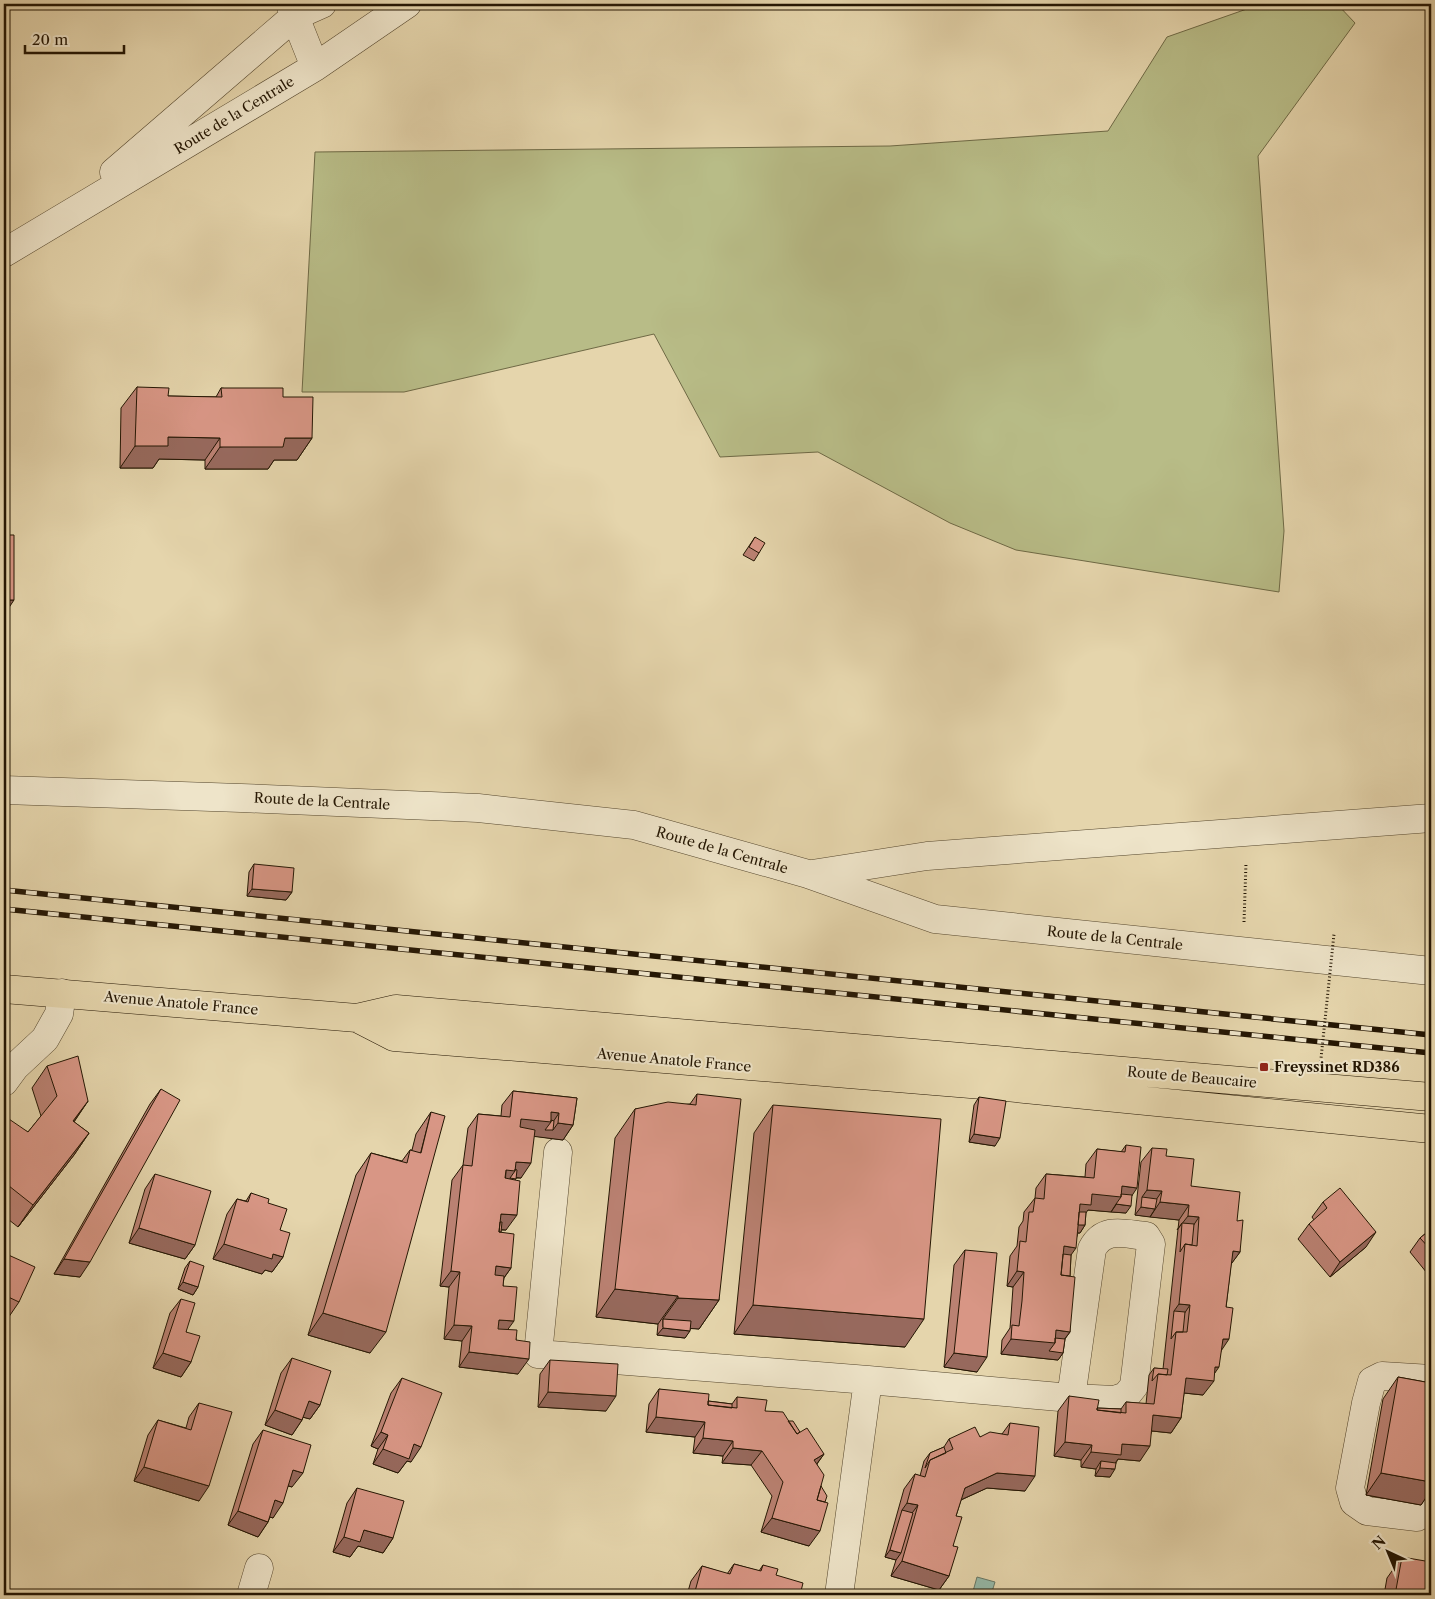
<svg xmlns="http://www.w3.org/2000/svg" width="1435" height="1599" viewBox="0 0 1435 1599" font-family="'Libre Caslon Text',serif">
	<rect width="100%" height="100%" fill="#e5d5ac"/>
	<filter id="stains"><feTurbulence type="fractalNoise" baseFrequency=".004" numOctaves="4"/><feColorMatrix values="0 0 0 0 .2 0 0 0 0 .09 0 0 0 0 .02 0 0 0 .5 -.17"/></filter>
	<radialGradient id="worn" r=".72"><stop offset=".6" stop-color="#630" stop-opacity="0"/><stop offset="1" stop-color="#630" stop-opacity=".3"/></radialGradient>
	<path fill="#b8bc87" stroke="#6e6945" d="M1261,4h76l18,19 -97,133 26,375 -5,61 -263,-42 -66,-27 -132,-71 -98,5 -66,-123 -250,58h-102l13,-240 575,-6 218,-15 59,-94z"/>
	<path fill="#96b9a8" stroke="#687866" d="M977,1577l18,5 -4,13h-19z"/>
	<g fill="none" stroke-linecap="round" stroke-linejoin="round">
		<g stroke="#54462d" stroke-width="29">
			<path id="minor" d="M290,4l25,63
				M114,172l181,-156 27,-12
				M4,253l311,-186 92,-63
				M4,790l237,8 237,10 156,17 174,49 127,45 496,52
				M812,874l115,-18 504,-38
				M4,1082l11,-15 30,-28 14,-25 3,-21
				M558,1152l-20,202 330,26
				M1431,1379l-49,-3 -10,5 -6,22 -16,85 4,14 13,9 50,6 10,-7 4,-7
				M251,1595l8,-27
				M839,1595l29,-215 203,18 44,2 11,-4 8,-10 17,-142 -5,-8c-22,-2 -42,-10 -54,13l-21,149"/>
		</g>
		<g stroke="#241603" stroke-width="29">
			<path id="major" d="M4,989l353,29 39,-9 1035,88
				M357,1018l37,19 601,49 436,43"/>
		</g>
		<path stroke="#241603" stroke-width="3" stroke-dasharray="1 2.5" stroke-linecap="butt" d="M1244,922l2,-59"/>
		<use href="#minor" stroke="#eee4c9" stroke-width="28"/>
		<use href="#major" stroke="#e5d5ac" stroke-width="28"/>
		<g stroke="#241603" stroke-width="5.5">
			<path id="rail" d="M4,890l1427,145
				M4,909l1427,144"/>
		</g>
		<use href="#rail" stroke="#eee4c9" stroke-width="4" stroke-dasharray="11" stroke-linecap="butt"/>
		<path stroke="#241603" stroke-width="3" stroke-dasharray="1 2.5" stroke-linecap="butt" d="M1320,1068l14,-134"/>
	</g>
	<path fill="#ba8172" stroke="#241603" d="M137,387l31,9 48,1 5,-9 62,9 29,41 -15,22h-23l-6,9h-63v-9l-46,-1 -6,9h-33l1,-60z
		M755,537l4,16 -5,8 -11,-6z
		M254,864l38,28 -6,8 -39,-4 2,-24z
		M47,1066l41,35 -14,21 15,11 -15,22 -56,72 -14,-11v-96l24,12 13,-16 -9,-28z
		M161,1089l-81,188 -26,-3 96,-170z
		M513,1091l64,7 -4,27 -10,15 -29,-4 -13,42h-5l-1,2 -9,50h-5v2l10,36 -7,10 -1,6 5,45 8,9 2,36 -59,-7 3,-26 -18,-2 5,-52 -9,-1 12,-106 11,-15 5,-37 10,-14 23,2 1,-11z
		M697,1094l22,206 -20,29 -8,-1 -6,10 -28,-3 1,-11 -62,-7 19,-179 20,-29 55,-5z
		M979,1097l16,49 -26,-4 5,-37z
		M773,1105l132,242 -171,-13 20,-201z
		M431,1112l-61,241 -62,-18 48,-160 15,-22 31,8 8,-11h2l4,-16z
		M1126,1145l6,50 -6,18 -38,-3 -2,2 -1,13 -5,8h-2l-7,22 -1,21v56l-5,7 -2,14 -5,7 -57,-6 1,-14 8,-12 1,-12 2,-29 -6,-1 3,-30 7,-10 2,-19 4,-6 1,-9 11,-14 1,-10 10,-14 39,3 1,-13 11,-15 24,3z
		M1152,1148l14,8 25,30 46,35 3,31 -9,12 -10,87 -7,24 -11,20 -19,-2 -3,25 -10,15 -19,-2 -12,30 -22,-2 -2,4 -6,14 -15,-1 1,-7 -15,-2v-7l-27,-4 4,-45 11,-15 28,12 24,1 5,-7 20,2 3,-29 5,-7 9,1 16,-149 -44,-5 6,-53z
		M155,1174l40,71 -10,14 -56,-16 16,-54z
		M251,1193l17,10 12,27 3,27 -11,15 -7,-2 -3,4 -49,-15 14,-45 10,-15 9,2z
		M1323,1202l43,45 -36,30 -32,-38 11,-15 5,-4 -2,-3z
		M1431,1229v49l-21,-26 10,-14z
		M965,1250l12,122 -33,-5 10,-102z
		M4,1253l15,49 -15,22z
		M190,1261l8,26 -5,8 -15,-6 7,-21z
		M181,1299l10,63 -10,15 -28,-9 17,-55z
		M292,1358l28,47 -10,14 -7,-2 -1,3 -10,15 -27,-10 16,-52z
		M550,1360l56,51 -68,-4 2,-33z
		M1398,1377l33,6v107l-10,15 -55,-10 17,-96z
		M402,1378l9,84 -4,-1 -9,12 -25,-9 5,-15 -7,-3 20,-53z
		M659,1389l49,12 24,3 5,-7 28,14 23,10 36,33 -7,10 4,22 -12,60 -48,-14 11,-36 -21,-31 -29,-2 1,-7 -30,-3 2,-16 -49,-5 3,-28z
		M199,1403v98l-65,-20 14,-46 10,-15 28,8 3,-11z
		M1010,1423l15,68 -38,-3 -26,12 -5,16 -3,30 -4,30 -10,14 -48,-14 5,-16 -11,-3 19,-68 11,-15 5,2 4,-15 6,-8 14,-6 5,-8 31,-2 22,-3z
		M263,1430l29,57 -4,-1 -15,32 -3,-1 -2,5 -10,15 -30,-12 25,-81z
		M357,1488l36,50 -10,15 -25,-7 -8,11 -17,-5 14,-49z
		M1402,1557l29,38h-47l3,-17z
		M734,1564l25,7 4,-6 37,30h-113l4,-14 11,-15 25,8z"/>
	<path fill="#97695d" stroke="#241603" d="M168,437l52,1 -15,22 -46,-1 -6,9h-33l15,-22z
		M285,438h27l-15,22h-23l-6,9h-63l15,-22z
		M4,600h10l-10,15z
		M252,889l40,3 -6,8 -39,-4z
		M88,1101l-15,22v-2z
		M551,1112l8,1 -10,15 4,2 5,-7 15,2 -10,15 -48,-6 6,-15z
		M89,1133l-15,22 -56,72 15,-22z
		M974,1134l26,4 -5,8 -26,-4z
		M516,1162l15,1 -10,15 -10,-1 -6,9 1,-16z
		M1122,1186l15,2 -10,15 -9,-1 -7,10 -23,-2 -7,10h-7l6,-16 12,-10z
		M1147,1190l15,1 -10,15 -10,-9z
		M1160,1202l29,3 -10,15 -29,-3z
		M1116,1204l15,2 -5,7 -15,-1z
		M1141,1207l14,2 -5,8 -15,-2z
		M501,1214l16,1 -11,15 -11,-1z
		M1188,1216l11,1 -10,15 -7,-9 -5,7z
		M1074,1224l11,1 -5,8 -11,-1z
		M139,1228l56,17 -10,14 -56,-16z
		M1376,1232l-10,15 -36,30 10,-15z
		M224,1244l49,10 10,3 -11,15 -7,-2 -3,4 -49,-15z
		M1064,1246l12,2 -10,14 -7,-9z
		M1233,1251l7,1 -11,15z
		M64,1259l26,3 -10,15 -26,-3z
		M496,1266l15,2 -11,15 -9,-9z
		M451,1271l9,1 -11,15 -9,-1z
		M1017,1271l7,1 -11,15 -6,-1z
		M183,1282l15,5 -5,8 -15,-6z
		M615,1289l63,7 -20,28 -62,-7z
		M678,1298l41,2 -20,29 -36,-2v-8z
		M1179,1304l11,1 -10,15 -6,-9z
		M753,1305l171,14 -19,28 -171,-13z
		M323,1313l63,19 -16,21 -62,-18z
		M499,1320l15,1 -11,15 -10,-1z
		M454,1325l18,1 -10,15 -18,-2z
		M663,1328l27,3 -5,7 -28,-3z
		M1056,1330l14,2 -11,14 4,7 -5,7 -57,-6 10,-15z
		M1223,1339h6l-10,15z
		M469,1352l60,7 -11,15 -59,-7z
		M163,1353l28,9 -10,15 -28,-9z
		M954,1353l33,4 -10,15 -33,-5z
		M1215,1367h4l-9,13 4,1 -11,14 -28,-3 11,-14z
		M548,1392l68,4 -10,15 -68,-4z
		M309,1401l11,4 -10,14 -12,-3z
		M275,1410l27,10 -10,15 -27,-10z
		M1153,1415l28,3 -10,15 -28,-3z
		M656,1417l49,5 -10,15 -49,-5z
		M381,1432l7,3 -10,14 -7,-3z
		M703,1438l30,3 -10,15 -30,-3z
		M1065,1442l27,3 -11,15 -27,-4z
		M414,1444l7,3 -10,15 -4,-1 -9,12 -25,-9 10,-15z
		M1122,1444l28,2 -10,15 -22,-2 -7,10h4l-5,8 -15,-1 5,-8 1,-7 -5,8 -15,-2 10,-15z
		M733,1448l29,3 -11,14 -29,-2z
		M824,1454l-11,15 1,-9z
		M144,1467l65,19 -10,15 -65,-20z
		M293,1470l10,3 -11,14 -9,-3z
		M997,1473l38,3 -10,15 -38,-3 -33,15 11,-15z
		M1381,1473l50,9v8l-10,15 -55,-10z
		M275,1500l8,3 -10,15 -9,-3z
		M907,1503l11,2 -11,15 -5,-10z
		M238,1511l30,11 -10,15 -30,-12z
		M772,1518l48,13 -11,15 -48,-14z
		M364,1530l29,8 -10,15 -25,-7 -8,11 -17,-5 11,-15z
		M890,1550l11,3 -5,7 -11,-3z
		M902,1561l47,15 -10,14 -48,-14z"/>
	<path fill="#d89685" stroke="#241603" d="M137,387l32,1 -1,8 54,1 -1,-9h62v9h30l-1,41h-27l-2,9h-63v-9l-52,-1v9h-33z
		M4,535h10v65h-10z
		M755,537l10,6 -6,10 -10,-6z
		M254,864l40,4 -2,24 -40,-3z
		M78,1056l10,45 -15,20 16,12 -56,72 -29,-23v-62l2,-3 22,15 29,-36 -10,-30z
		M161,1089l19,11 -90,162 -26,-3z
		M513,1091l64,7 -4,27 -15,-2 1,-10 -8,-1v10l-30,-3 -1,8 15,3 -4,33 -15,-1 -1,9 -9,-1 -1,8 15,3 -3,34 -16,-1 -2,18 15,2 -3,34 -15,-2 -1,9 9,1 -1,10 14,1 -3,34 -15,-1 -1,9 19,1 -1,10 14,2 -1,17 -60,-7 3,-26 -18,-1 6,-53 -9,-1 12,-106 9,1 6,-52 32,3z
		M697,1094l44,5 -22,201 -41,-2v-2l-63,-7 20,-180 33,-7 28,3z
		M979,1097l27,4 -6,37 -26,-4z
		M773,1105l168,14 -17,200 -171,-14z
		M431,1112l14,4 -59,216 -63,-19 48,-160 36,10 3,-13 11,3z
		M551,1120l3,1 -1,9h-8l6,-8z
		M1126,1145l15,2 -4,41 -15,-2 -1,11 -29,-3 -1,11 -11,-1 -4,44 -12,-2 -3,29 14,2 -5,55 -14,-2 -1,13 -44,-4 1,-14 7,1 3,-25 2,-29 -7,-1 3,-30 6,1 3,-30h4l2,-14 9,1 2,-25 48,4 3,-29 28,3z
		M1152,1148l15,1 -1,7 28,3 -3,27 49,6 -3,29 6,-1 -3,32 -7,-1 -7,56 7,1 -4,31h-6l-4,28h-4l-1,14 -28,-3 -5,40 -28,-3 -3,31 -28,-2 -1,11 -30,-3 1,-7 -27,-3 4,-46 30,4 -2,10 29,3v-11l28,2 4,-30 13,1 5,-43h11l3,-27 -11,-1 6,-60 12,2 2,-29 -11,-1 1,-11 -29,-3 2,-11 -15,-1z
		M515,1169l2,1 -1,9 -6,-1 5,-7z
		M155,1174l56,17 -16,54 -56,-17z
		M1340,1188l36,44 -36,30 -31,-38 18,-16 -4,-6z
		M251,1193l18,6 -1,4 19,6 -7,21 10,3 -7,24 -10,-3 -1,5 -48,-15 13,-45 11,3z
		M1121,1194l11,1 -1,11 -15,-2 5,-7z
		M1142,1197l15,2 -2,10 -14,-2z
		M1079,1212h7l-1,13h-7z
		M500,1222h2l-1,10h-2z
		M1182,1223l12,1 -2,21 -7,-1 -5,8z
		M1431,1229v21l-11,-12z
		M965,1250l32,3 -10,104 -33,-4z
		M4,1253l31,14 -16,35 -15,-7z
		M1063,1254l8,1 -1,21 -9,-1z
		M190,1261l14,5 -6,21 -15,-5z
		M181,1299l14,4 -9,29 14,4 -9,26 -28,-9z
		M1174,1311l11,1 -2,20h-7l-5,7z
		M663,1319l28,2 -1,10 -27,-3z
		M1055,1338l10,1 -2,14 -14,-2 6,-8z
		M292,1358l39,13 -11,34 -11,-4 -7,19 -27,-10z
		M550,1360l68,4 -2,32 -68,-4z
		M1154,1368l14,1 -1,6 -9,-1 -6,7z
		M1398,1377l33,6v99l-50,-9z
		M402,1378l40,15 -21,54 -7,-3 -5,15 -26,-10 5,-14 -7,-3z
		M659,1389l50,5 -1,11 29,3v-11l30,3 -2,11 18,1 14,22 10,-6 17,26 -10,6 10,15 -7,25 11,3 -8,28 -48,-13 11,-36 -21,-31 -29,-3v-7l-30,-3 2,-16 -49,-5z
		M708,1401l24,3v4l-24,-3z
		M199,1403l33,9 -23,74 -65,-19 14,-47 33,10z
		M1097,1408l24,1v4l-24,-3z
		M788,1421h5l7,11 -3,2z
		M1010,1423l29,4 -4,49 -38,-3 -32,15 -9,28 6,1 -9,29 5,1 -9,29 -47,-15 16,-56 -11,-2 8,-29 10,3 5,-17 23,-11 -4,-10 26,-12 5,10 10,-5 18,3z
		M263,1430l48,15 -8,28 -10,-3 -10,33 -8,-3 -7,22 -30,-11z
		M944,1447l2,6 -16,7 -5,8 5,-15z
		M1101,1461l15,2 -1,6 -15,-1z
		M821,1486l6,10 -2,6 -8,-2z
		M357,1488l47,13 -11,37 -29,-8 -4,12 -16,-5z
		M902,1510l11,3 -12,40 -11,-3z
		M1402,1557l29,5v33h-36z
		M734,1564l27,7 2,-6 15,4 -2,6 27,8 -3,12h-106l8,-29 28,8z"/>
	<rect fill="#8f2418" stroke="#eee4c9" stroke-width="2" x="1259" y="1062" width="10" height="10" rx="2.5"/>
	<g text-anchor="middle" stroke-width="4" stroke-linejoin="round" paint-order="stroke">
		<g font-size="14" fill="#241603" stroke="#eee4c9">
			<text transform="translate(234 115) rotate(-31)" y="5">Route de la Centrale</text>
			<text transform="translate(322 801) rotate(3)" y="5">Route de la Centrale</text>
			<text transform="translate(722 850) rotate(16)" y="5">Route de la Centrale</text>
			<text transform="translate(1115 938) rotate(6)" y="5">Route de la Centrale</text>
			<text transform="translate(181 1003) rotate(5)" y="5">Avenue Anatole France</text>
			<text transform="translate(674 1060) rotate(5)" y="5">Avenue Anatole France</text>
			<text transform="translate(1192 1077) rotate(5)" y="5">Route de Beaucaire</text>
		</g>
		<g font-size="14" font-weight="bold" fill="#241603" stroke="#eee4c9" text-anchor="start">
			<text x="1274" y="1072">Freyssinet RD386</text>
		</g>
	</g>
	<rect width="1435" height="1599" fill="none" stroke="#e5d5ac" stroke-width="20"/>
	<rect x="5" y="5" width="1425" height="1589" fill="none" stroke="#241603" stroke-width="2.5"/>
	<rect x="10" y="10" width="1415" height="1579" fill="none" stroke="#241603"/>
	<g transform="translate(1388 1552) rotate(316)" stroke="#eee4c9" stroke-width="4" paint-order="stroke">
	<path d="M0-4L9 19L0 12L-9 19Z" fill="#241603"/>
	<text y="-8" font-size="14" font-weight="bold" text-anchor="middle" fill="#241603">N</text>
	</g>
	<path d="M25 45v8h99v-8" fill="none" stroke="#241603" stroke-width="2.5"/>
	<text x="32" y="45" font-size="15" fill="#241603" stroke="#eee4c9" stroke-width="4" paint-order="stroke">20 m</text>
	<rect width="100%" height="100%" filter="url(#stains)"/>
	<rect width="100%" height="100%" fill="url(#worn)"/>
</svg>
